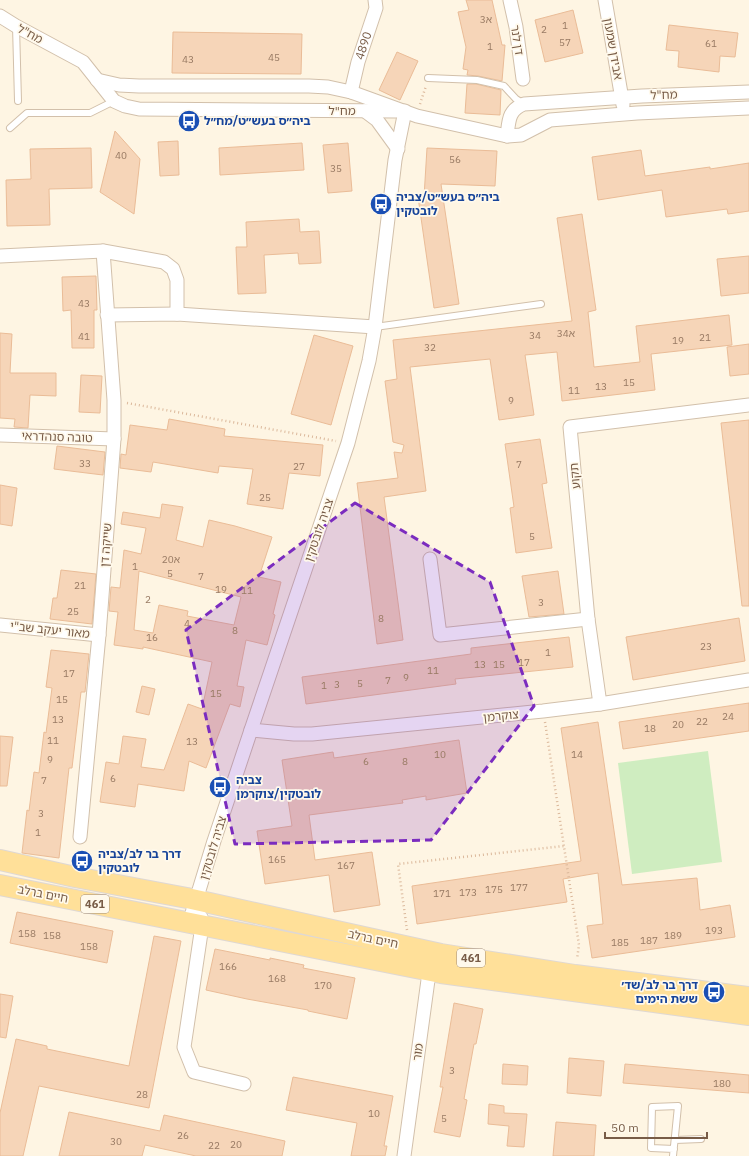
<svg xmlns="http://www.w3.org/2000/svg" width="749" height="1156" viewBox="0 0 749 1156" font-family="'IBM Plex Sans','Noto Sans Hebrew',sans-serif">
	<rect width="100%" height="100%" fill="#fef5e3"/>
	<path fill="#cfedc0" d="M708,751l14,111 -90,12 -14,-111z"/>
	<path fill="#f6d5b8" stroke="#eabc97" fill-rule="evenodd" d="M466,0h26l10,45h3l-3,36 -24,-5 -11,-1 1,-5 -5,-1 3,-22 -8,-35 11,-2z
		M573,10l10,43 -38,9 -10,-42z
		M669,25l69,8 -3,24 -15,-1 -1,16 -41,-5 1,-16 -13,-1z
		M173,32l129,2 -1,40 -129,-1z
		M397,52l21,9 -18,39 -21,-10z
		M467,84h9l25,6 -1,25 -35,-2z
		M115,131l25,28 -6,55 -34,-22z
		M178,141l1,34 -19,1 -2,-34z
		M302,143l2,27 -84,5 -1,-27z
		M348,143l4,48 -24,2 -5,-48z
		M91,148l1,40 -43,1 1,36 -43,1 -1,-46 25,-1 -1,-30z
		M427,148l70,3 -2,35 -54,-2 18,120 -25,4 -16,-111h6z
		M641,150l4,26 65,-9v2l39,-6v48l-21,3 -1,-5 -61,8 -4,-27 -64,10 -6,-43z
		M582,214l14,96 -8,2 6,55 46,-5 -4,-36 93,-11 3,30 -81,9 4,36 -93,11 -5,-49 -32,3 9,60 -35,5 -9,-61 -80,8 16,124 -42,6 19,143 -26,4 -20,-161 41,-5 -4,-26 8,1 2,-8 -11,-3 -8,-61 12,-2 -4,-39 179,-19 -15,-103z
		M299,219l1,13 19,-1 2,32 -22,1 -1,-11 -34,2 2,38 -28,1 -2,-47h11l-1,-25z
		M749,256v37l-28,3 -4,-37z
		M96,276l1,34h-3v38h-22l-1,-38 -8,1 -1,-34z
		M0,333l12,1 -2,39h46v23l-26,-1 -2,33 -14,-1 1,-8 -15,-1z
		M314,335l39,11 -22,79 -40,-11z
		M749,344v30l-19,2 -3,-29z
		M81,375l21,1 -2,37 -21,-1z
		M169,419l56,10 -1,7 99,9 -3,31 -31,-3 -6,36 -36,-5 6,-35 -34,-3 -1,7 -65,-11 -2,10 -31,-4 1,-14 5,1 4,-30 37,5z
		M749,420v186h-7l-21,-183z
		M540,439l7,44 -5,1 10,64 -36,5 -6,-45 4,-1 -9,-63z
		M57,446l48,6 -2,23 -49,-6z
		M0,485l17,3 -5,38 -12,-2z
		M162,504l21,3 -7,33 27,7 6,-27 26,6 37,11 -13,40 22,5 -8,32 2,1 -8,30 -21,-5 -9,46 7,1 -4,20 -10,-3 -24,64 -17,-7 -5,30 -46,-7 -3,23 -35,-5 6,-40 13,2 4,-28 23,3 -5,28 23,3 24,-66 14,5 10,-47 -69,-15v2l-29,-4 4,-33 -9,-1 2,-24 9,1 4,-38 17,4 5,-26 -25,-4 2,-12 37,6zM139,571l102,26 -7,28 -47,-9 1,-5 -29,-6 -6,28 -19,-3z
		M61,570l35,4 -4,50 -42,-5 3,-21h4z
		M558,571l6,43 -35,3 -7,-41z
		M739,618l6,43 -112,19 -7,-43z
		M569,637l4,30 -118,12 1,5 -150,20 -4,-27 169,-23v-6z
		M51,650l38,4 -4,38h-4l-9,76h-3l-10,90 -37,-5 5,-43 2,1 5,-39 5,1 5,-41 2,1 6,-45 -6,-1z
		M142,686l13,3 -6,26 -13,-3z
		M749,703v28l-126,18 -4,-27z
		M598,722l24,163 75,-7 3,32 30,-5 5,32 -143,21 -5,-32 16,-2 -5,-51 -35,6 4,23 -150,22 -5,-38 169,-25 -20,-133z
		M0,736l13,1 -6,49h-7z
		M459,740l8,53 -41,7v-4l-24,4 1,3 -94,12 6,45 57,-8 8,53 -46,7 -5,-37 -64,9 -8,-53 35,-5 -10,-66 51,-8 1,6z
		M17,912l96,19 -6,32 -97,-20z
		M154,936l27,5 -32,167 -110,-22 -16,70h-23v-43l16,-74 31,7v3l82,17z
		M215,949l55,11v-2l34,7 -1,3 52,10 -8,41 -39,-8v-1l-61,-11 -41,-9z
		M0,994l13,2 -7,42 -6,-1z
		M454,1003l29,6 -7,35h-2l-10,55 3,1 -7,37 -26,-5 9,-45h-3z
		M569,1058l35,3 -3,35 -34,-3z
		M503,1064l25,2 -1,19 -25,-1z
		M625,1064l124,11v18l-126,-10z
		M293,1077l100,19 -9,50h3l-2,10h-34l6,-33 -71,-13z
		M489,1104l15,2v7l23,1 -3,33 -17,-1 2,-20 -21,-2z
		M69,1112l91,19 4,-16 121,26 -3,15h-86l-51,-11 -3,11h-83z
		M556,1122l40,3 -2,31h-41z"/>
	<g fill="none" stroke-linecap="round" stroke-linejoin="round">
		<g stroke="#d2c0ab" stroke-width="8">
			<path id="lane" d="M16,26l2,75
				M428,78l49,2 27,6 12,13 8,5
				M10,128l17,-15h63l24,-12
				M375,327l166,-23
				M675,1140l26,-1
				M673,1156l5,-50 -26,1 -1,41 23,1"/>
		</g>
		<g stroke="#d2c0ab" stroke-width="15">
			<g id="street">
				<path d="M510,0l6,27 7,52"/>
				<path d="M605,0l18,105"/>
				<path d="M0,16l16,10 67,36 31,39 11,5 14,3 257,2"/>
				<path d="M97,80l22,5 20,1h170l19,1 23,5 66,24 90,20 14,-1 29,-15 87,-7 112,-5"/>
				<path id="s1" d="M351,92l7,-30 18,-54 -1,-8"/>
				<path d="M365,111l12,9 21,29"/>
				<path d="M507,136c2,-15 1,-26 17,-32l118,-8 107,-4"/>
				<path d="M0,256l103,-5 61,11 9,7 4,11v34"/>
				<path d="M107,315l70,-1 198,13"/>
				<path d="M0,435l114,4"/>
				<path d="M430,559l10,76 148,-16"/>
				<path d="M0,625l99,10"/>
				<path d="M600,704l-12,-85 -18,-192 179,-22"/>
				<path d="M251,730l43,4h18l231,-23 57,-7 149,-24"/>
				<path d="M80,837l19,-202 15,-196v-39l-11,-149"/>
				<path d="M201,917l1,9 -18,121 10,25 50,12"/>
				<path d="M189,923l25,-82 37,-111 97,-287 21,-82 6,-34 20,-167 10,-49"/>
				<path d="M404,1156l24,-176v-17"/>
			</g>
		</g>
		<g stroke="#dfd8d3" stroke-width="22">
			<path id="primary" d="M0,860l75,17 112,21 254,56 134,21 174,22
				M0,885l441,88 308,42"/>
		</g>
		<path stroke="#dbb89b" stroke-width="2.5" stroke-dasharray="1 3" stroke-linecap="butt" d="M420,104l6,-18
			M127,403l209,38
			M545,722l34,223 -2,14
			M77,861l1,-11
			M407,930l-9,-66 166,-18"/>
		<use href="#lane" stroke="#fff" stroke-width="6"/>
		<use href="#street" stroke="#fff" stroke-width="13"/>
		<use href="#primary" stroke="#ffe099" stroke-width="20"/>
	</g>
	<path fill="#7b2cbf" fill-opacity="0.2" stroke="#7b2cbf" stroke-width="3" stroke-dasharray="8 5" stroke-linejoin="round" d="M355,503l135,79 44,124 -103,134 -196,4 -49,-214z"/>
	<defs>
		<g id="bus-disc" transform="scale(1.15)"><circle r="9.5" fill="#1a4fb4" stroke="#fff9eb"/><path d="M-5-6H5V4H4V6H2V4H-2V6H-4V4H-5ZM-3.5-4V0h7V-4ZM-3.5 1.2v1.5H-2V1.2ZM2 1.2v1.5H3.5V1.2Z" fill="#fff"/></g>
	</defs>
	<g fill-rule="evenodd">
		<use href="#bus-disc" x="189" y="121"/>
		<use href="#bus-disc" x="381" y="204"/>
		<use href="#bus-disc" x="220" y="787"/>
		<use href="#bus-disc" x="82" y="861"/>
		<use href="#bus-disc" x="714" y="992"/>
	</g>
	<g text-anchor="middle" stroke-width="3.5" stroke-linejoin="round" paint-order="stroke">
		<g font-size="10" fill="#987a63">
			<text x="486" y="23">3א</text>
			<text x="565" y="29">1</text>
			<text x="544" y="33">2</text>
			<text x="565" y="46">57</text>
			<text x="711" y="47">61</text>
			<text x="490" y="50">1</text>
			<text x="274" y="61">45</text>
			<text x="188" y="63">43</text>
			<text x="121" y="159">40</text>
			<text x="455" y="163">56</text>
			<text x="336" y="172">35</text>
			<text x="84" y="307">43</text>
			<text x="566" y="337">34א</text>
			<text x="535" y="339">34</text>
			<text x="84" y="340">41</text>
			<text x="705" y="341">21</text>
			<text x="678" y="344">19</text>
			<text x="430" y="351">32</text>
			<text x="629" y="386">15</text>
			<text x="601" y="390">13</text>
			<text x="574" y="394">11</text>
			<text x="511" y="404">9</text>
			<text x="85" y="467">33</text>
			<text x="519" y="468">7</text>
			<text x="299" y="470">27</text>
			<text x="265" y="501">25</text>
			<text x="532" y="540">5</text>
			<text x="171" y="563">20א</text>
			<text x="135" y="570">1</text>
			<text x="170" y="577">5</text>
			<text x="201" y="580">7</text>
			<text x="80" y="589">21</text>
			<text x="221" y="593">19</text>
			<text x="247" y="594">11</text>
			<text x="148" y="603">2</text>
			<text x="541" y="606">3</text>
			<text x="73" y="615">25</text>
			<text x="381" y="622">8</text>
			<text x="187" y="627">4</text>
			<text x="235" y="634">8</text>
			<text x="152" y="641">16</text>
			<text x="706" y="650">23</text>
			<text x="548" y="656">1</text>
			<text x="524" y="666">17</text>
			<text x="480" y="668">13</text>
			<text x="499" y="668">15</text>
			<text x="433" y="674">11</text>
			<text x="69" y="677">17</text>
			<text x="406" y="681">9</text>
			<text x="388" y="684">7</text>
			<text x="360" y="687">5</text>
			<text x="337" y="688">3</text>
			<text x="324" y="689">1</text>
			<text x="216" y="697">15</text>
			<text x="62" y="703">15</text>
			<text x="728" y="720">24</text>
			<text x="58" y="723">13</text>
			<text x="702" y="725">22</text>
			<text x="678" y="728">20</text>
			<text x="650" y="732">18</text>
			<text x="53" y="744">11</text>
			<text x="192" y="745">13</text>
			<text x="440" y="758">10</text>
			<text x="577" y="758">14</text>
			<text x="50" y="763">9</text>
			<text x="366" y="765">6</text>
			<text x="405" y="765">8</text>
			<text x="113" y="782">6</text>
			<text x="44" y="784">7</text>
			<text x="41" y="817">3</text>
			<text x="38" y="836">1</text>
			<text x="277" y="863">165</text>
			<text x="346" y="869">167</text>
			<text x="519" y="891">177</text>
			<text x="494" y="893">175</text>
			<text x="468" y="896">173</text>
			<text x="442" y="897">171</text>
			<text x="714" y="934">193</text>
			<text x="27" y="937">158</text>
			<text x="52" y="939">158</text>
			<text x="673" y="939">189</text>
			<text x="649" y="944">187</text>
			<text x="620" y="946">185</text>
			<text x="89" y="950">158</text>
			<text x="228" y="970">166</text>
			<text x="277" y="982">168</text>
			<text x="323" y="989">170</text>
			<text x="452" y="1074">3</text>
			<text x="722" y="1087">180</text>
			<text x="142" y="1098">28</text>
			<text x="374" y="1117">10</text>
			<text x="444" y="1122">5</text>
			<text x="183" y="1139">26</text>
			<text x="116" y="1145">30</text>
			<text x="236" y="1148">20</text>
			<text x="214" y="1149">22</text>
		</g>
		<g fill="#fff9eb" stroke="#a08b78" stroke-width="1">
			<rect x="81" y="895" width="28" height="18" rx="3"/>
			<rect x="457" y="949" width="28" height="18" rx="3"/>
		</g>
		<g font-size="11" font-weight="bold" fill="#785c47">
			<text x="95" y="908">461</text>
			<text x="471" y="962">461</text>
		</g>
		<g font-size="12" fill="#785c47" stroke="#fff9eb">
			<text transform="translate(30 34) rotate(28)" y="4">מח"ל</text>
			<text transform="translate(517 40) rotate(81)" y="4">דן לנר</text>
			<text dy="4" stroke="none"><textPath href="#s1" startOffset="48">4890</textPath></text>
			<text transform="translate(613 49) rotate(80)" y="4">אבידן שמעון</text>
			<text transform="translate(664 95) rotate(-2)" y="4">מח"ל</text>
			<text x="342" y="115">מח"ל</text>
			<text transform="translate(57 437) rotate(2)" y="4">טובה סנהדראי</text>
			<text transform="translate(575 476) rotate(-95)" y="4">תקוע</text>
			<text transform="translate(319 530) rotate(-71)" y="4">צביה לובטקין</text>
			<text transform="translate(106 545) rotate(-86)" y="4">שייקה דן</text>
			<text transform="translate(50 630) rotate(6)" y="4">מאור יעקב שב"י</text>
			<text transform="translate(501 716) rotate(-6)" y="4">צוקרמן</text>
			<text transform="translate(213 848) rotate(-73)" y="4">צביה לובטקין</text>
			<text transform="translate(43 894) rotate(11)" y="4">חיים ברלב</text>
			<text transform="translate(373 939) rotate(12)" y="4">חיים ברלב</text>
			<text transform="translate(418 1052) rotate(-82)" y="4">מור</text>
		</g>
		<g font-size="12" font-weight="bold" fill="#164399" stroke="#fff9eb" text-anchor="start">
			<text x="204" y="125">ביה״ס בעש״ט/מח״ל</text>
			<text x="396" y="201">ביה״ס בעש״ט/צביה<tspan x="396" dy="14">לובטקין</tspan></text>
			<text x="236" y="784">צביה<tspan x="236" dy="14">לובטקין/צוקרמן</tspan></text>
			<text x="98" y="858">דרך בר לב/צביה<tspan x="98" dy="14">לובטקין</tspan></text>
			<text x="698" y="989" text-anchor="end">דרך בר לב/שד׳<tspan x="698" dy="14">ששת הימים</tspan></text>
		</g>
	</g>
	<path d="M605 1132v6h102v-6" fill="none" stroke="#785c47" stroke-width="2"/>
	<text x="611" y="1132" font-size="12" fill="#785c47" stroke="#fff9eb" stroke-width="3" paint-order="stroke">50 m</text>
</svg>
